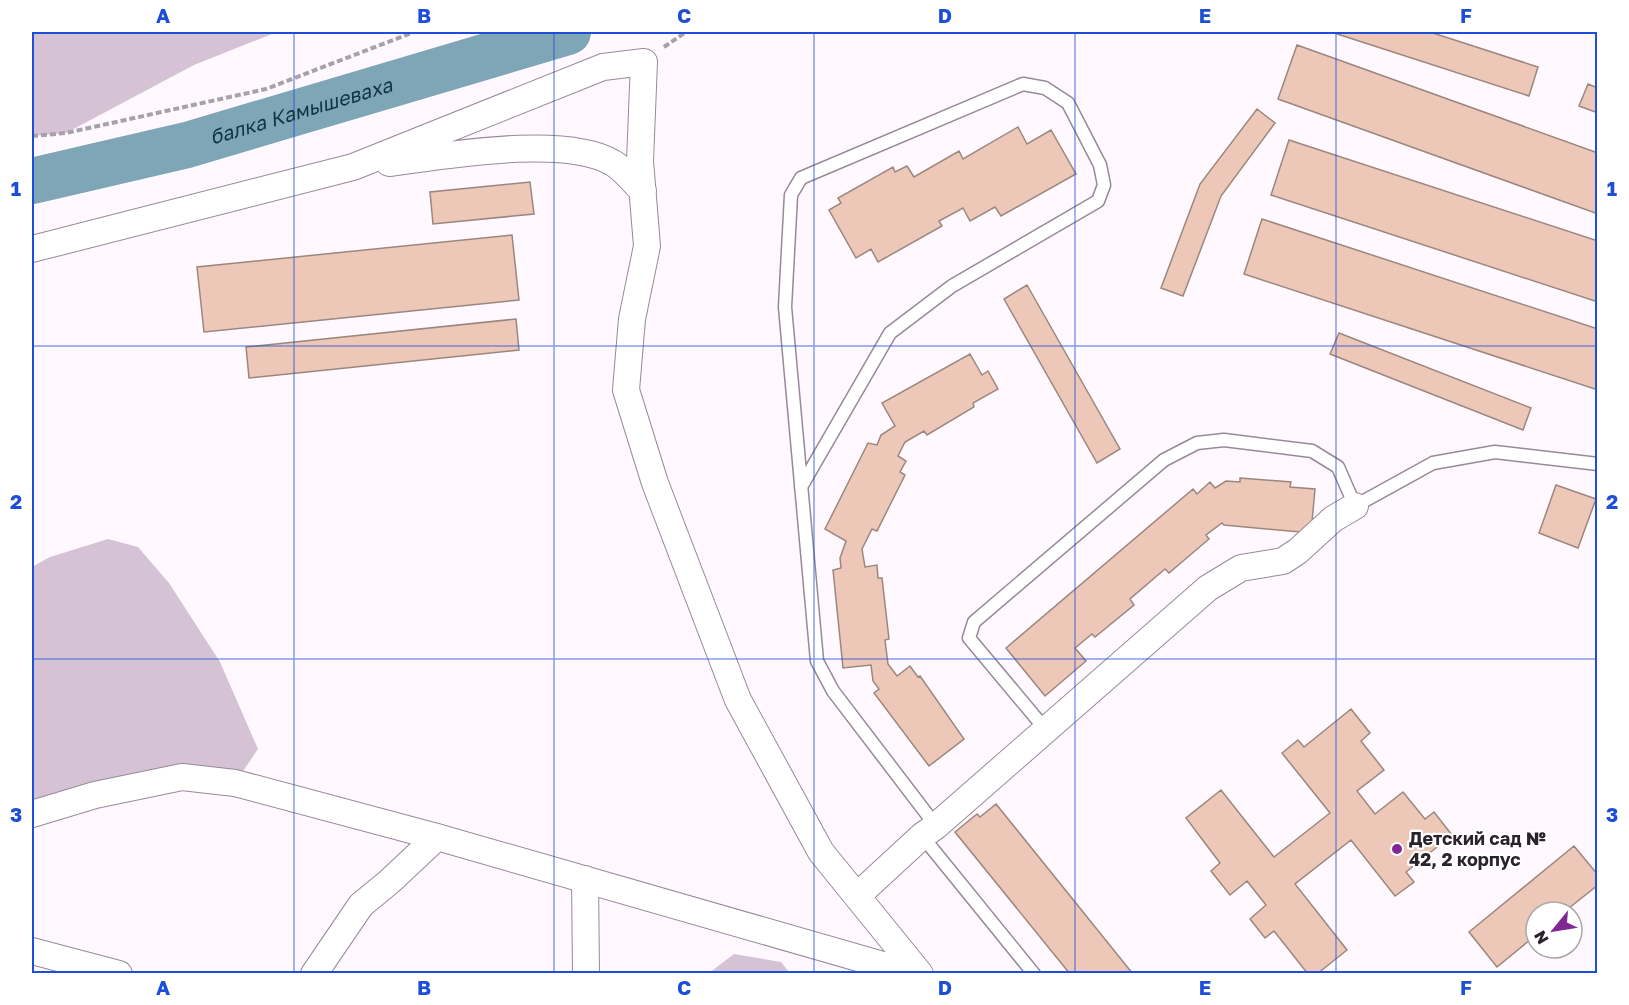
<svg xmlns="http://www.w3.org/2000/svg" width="1629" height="1005" viewBox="0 0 1629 1005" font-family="'Golos Text',sans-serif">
	<rect width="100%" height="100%" fill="#fff8ff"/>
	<path fill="#d5c3d5" d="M32,32h245l-83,33 -128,68 -34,3z
		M108,539l30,8 31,36 51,79 38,87 -23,34 -53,-6 -150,37v-247l18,-10z
		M734,954l47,8 9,11h-81z"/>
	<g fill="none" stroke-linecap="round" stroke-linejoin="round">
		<path stroke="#7fa6b7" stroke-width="46" id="s1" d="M32,181l155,-36 381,-113"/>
	</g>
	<path fill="#edc7b7" stroke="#9b877e" stroke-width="1.5" d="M1331,32h99l108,35 -9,29z
		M1297,45l301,108v61l-320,-115z
		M1588,84l10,4v25l-19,-7z
		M1257,109l18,14 -54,73 -38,100 -22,-8 39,-104z
		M1018,127l9,17 24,-14 25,44 -75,42 -6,-9 -25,14 -7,-13 -24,13 3,5 -64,36 -7,-13 -15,9 -27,-48 12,-7 -3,-5 55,-31 2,5 12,-6 7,11 45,-26 4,8z
		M1289,140l309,101v61l-327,-107z
		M530,182l4,32 -101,10 -3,-32z
		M1262,219l336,110v61l-354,-116z
		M512,235l7,65 -315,32 -7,-65z
		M1027,285l93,164 -23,14 -93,-164z
		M516,319l3,31 -270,28 -3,-31z
		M1339,333l192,75 -8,22 -193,-76z
		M970,354l12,21 6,-4 10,18 -25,14 1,4 -47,28 -3,-4 -19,11 -7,14 8,5 -6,11 5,3 -28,56 -5,-2 -10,20 3,18 12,-2 1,13h4l7,61 -4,1 3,24 9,12 13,-10 8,11 2,-1 44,63 -35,27 -55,-73 5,-4 -6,-8 -2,-16 -28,3 -10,-98 8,-2 -1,-10 6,-17 -21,-12 43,-86 9,2 4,-10 14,-9 -13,-23z
		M1240,478l51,4 -1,5 25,2 -4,44 -87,-8 -2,-2 -16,12 3,4 -40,34 -4,-4 -35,30 4,6 -39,32 -3,-3 -17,14 11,13 -41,35 -39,-48 187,-159 4,5 13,-12 5,6 11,-7 14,1z
		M1556,485l40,14 -18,49 -39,-15z
		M1351,709l19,24 -9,8 23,29 -27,21 18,23 28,-22 22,27 9,-7 18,23 -46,37 8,10 -19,14 -44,-56 -56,44 52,66 -30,24h-9l-34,-43 -9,7 -15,-19 16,-14 -19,-24 -17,14 -19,-24 9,-8 -34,-45 35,-28 53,67 56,-44 -48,-60 16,-13 6,7z
		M996,804l137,170h-63l-115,-142 22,-18 3,3z
		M1574,846l24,29v10l-34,27h-28v23l-39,32 -28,-35z"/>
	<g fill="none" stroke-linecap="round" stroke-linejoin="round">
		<g stroke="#988998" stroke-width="15">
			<path id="service" d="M801,487l89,-154 62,-47 146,-85 6,-16 -4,-20 -32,-62 -23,-15 -22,-4 -222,94 -10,17 -6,112 32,354 16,30 103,135
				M1046,730l-77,-92 5,-16 190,-162 33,-17 27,-3 88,11 26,16 17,39 78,-43 62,-11 103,12
				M922,836l112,138"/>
		</g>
		<g stroke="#988998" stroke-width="28">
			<path id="minor" d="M389,163c54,-7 177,-29 224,0 11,6 20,19 30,28
				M32,249l321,-82 250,-100 41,-5 -4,99 7,85 -15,73 -6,71 29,93 83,217 83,152 99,122
				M32,814l63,-19 87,-18 53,6 202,54 477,137
				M585,879l1,95
				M857,896l65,-60 14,-10 272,-238 33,-20 42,-7 15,-10 35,-32 22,-13
				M32,951l87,23
				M314,974l47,-69 28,-23 48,-45"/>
		</g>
		<path stroke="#a8a1a8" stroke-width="4" stroke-dasharray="6 3" stroke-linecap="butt" d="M664,47l22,-15
			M32,136l34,-3 200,-44 148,-57"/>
		<use href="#service" stroke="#fff" stroke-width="12"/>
		<use href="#minor" stroke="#fff" stroke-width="26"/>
	</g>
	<path fill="none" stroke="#1d4ed8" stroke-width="1.5" stroke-opacity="0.55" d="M294,32v942M554,32v942M814,32v942M1075,32v942M1336,32v942M32,346h1566M32,659h1566"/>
	<circle fill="#802794" stroke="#fff" stroke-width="2" cx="1397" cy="849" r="6"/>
	<g text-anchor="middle" stroke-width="4.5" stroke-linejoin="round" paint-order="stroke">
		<g font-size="18" font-weight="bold" fill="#2a232a" stroke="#fff" text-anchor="start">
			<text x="1409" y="845">Детский сад №<tspan x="1409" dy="21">42, 2 корпус</tspan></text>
		</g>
		<g font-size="20" font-style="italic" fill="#103442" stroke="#fff">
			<text dy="7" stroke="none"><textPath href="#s1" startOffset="278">балка Камышеваха</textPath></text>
		</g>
	</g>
	<rect width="1629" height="1005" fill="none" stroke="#ffffff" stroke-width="66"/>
	<g transform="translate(1554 930) rotate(240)"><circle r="28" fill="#ffffff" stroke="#aaa7aa" stroke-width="1.5"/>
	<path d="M0-4.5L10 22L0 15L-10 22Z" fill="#802794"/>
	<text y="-9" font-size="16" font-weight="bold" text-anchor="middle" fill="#2a232a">N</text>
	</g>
	<rect x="33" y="33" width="1563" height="939" fill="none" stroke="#1d4ed8" stroke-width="2"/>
	<g font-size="20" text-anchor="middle" font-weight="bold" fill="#1d4ed8">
		<text x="163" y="23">A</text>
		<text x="424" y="23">B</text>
		<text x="684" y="23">C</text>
		<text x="945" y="23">D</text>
		<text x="1205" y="23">E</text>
		<text x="1466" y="23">F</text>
		<text x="16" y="196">1</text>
		<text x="1612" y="196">1</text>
		<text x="16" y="509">2</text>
		<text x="1612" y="509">2</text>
		<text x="16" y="822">3</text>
		<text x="1612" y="822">3</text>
		<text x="163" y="995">A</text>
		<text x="424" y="995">B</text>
		<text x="684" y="995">C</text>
		<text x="945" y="995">D</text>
		<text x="1205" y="995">E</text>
		<text x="1466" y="995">F</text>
	</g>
</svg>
